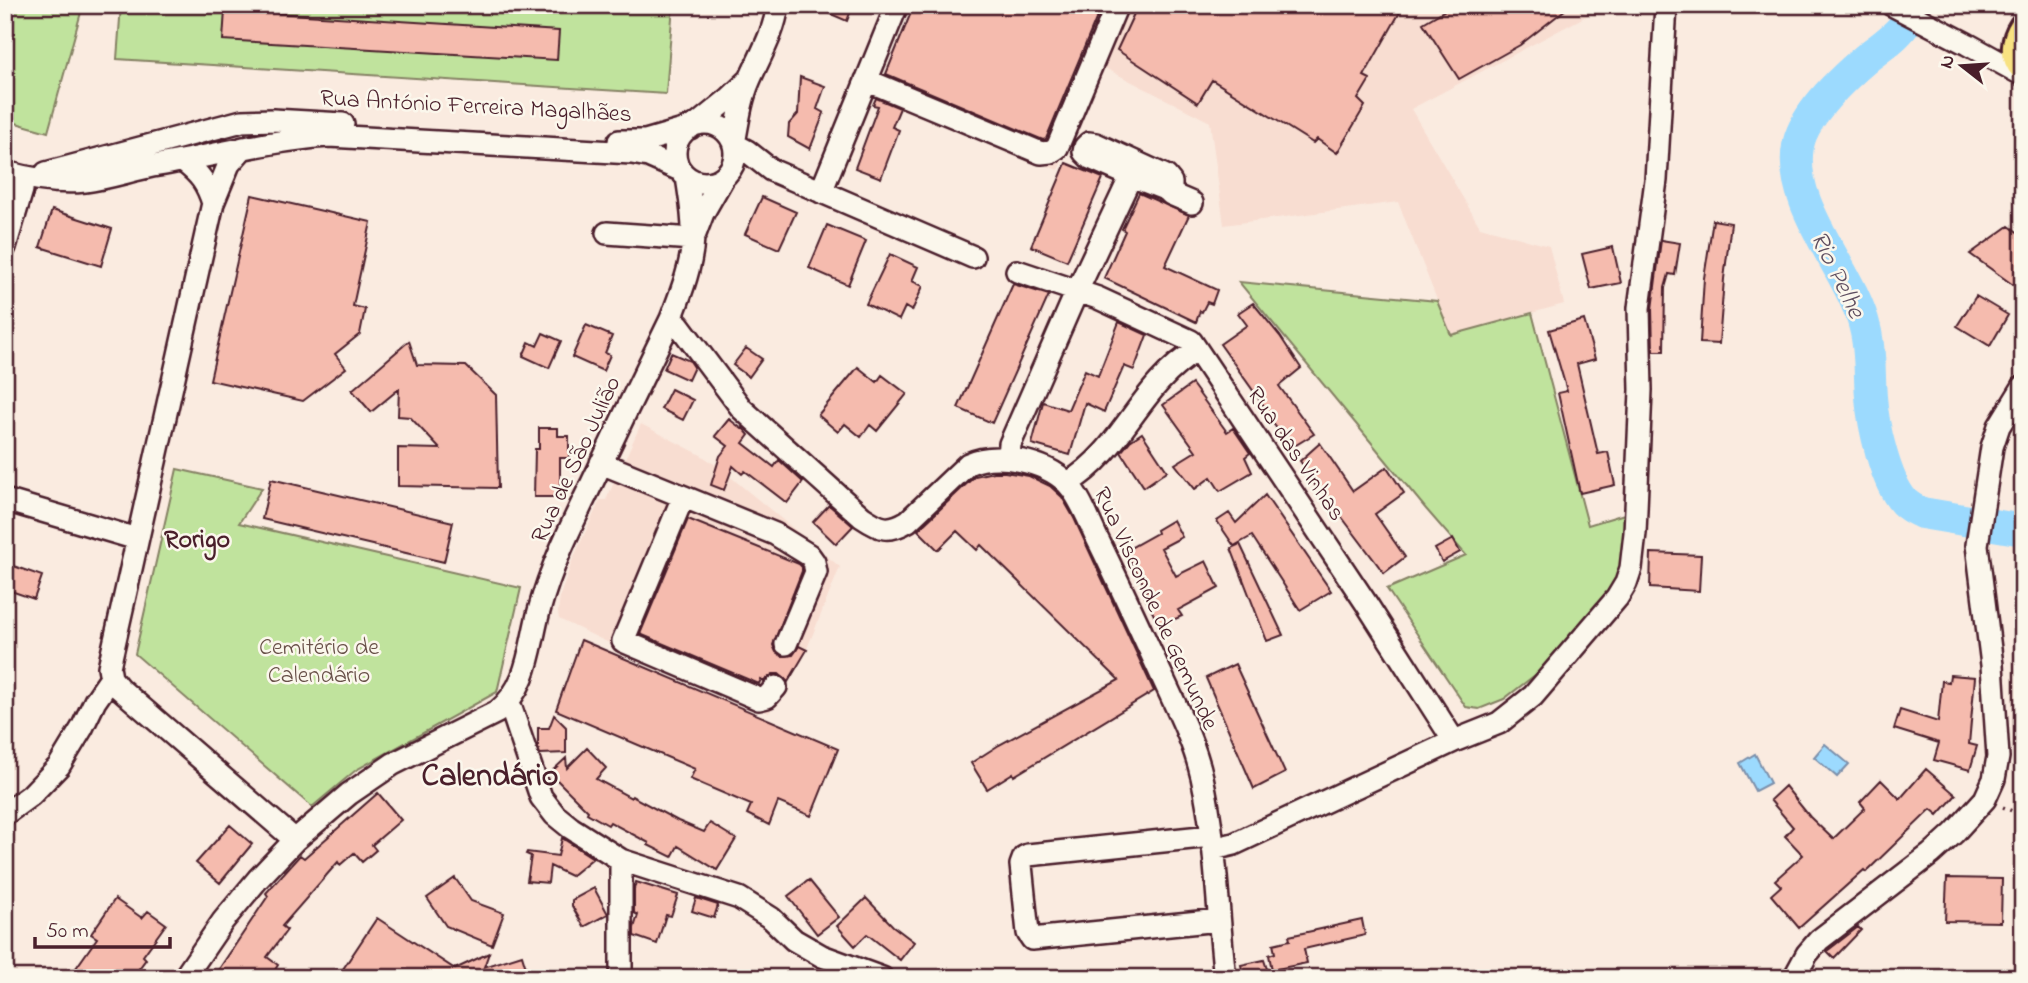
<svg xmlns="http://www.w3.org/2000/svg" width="2028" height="983" viewBox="0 0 2028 983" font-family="'Indie Flower',sans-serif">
	<rect width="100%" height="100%" fill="#faebe0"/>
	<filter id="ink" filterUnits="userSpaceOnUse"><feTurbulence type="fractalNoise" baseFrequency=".0143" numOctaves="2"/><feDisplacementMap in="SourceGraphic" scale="14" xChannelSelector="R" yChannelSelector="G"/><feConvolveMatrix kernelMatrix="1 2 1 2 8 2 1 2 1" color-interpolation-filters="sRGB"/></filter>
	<g filter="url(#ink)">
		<path fill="#f8ddd1" d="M914,5h693l-196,104 69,118 69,19 15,58 -113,31 -53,-133 -174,23 -14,-103 -105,-54 -47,102 -181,-76z
			M641,424l60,31 15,10 124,102 -38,94 -33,52 -137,-59 -73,-35 -1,-7 2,-16 12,-35 28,-61h6z"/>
		<path fill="#c0e39d" stroke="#858164" stroke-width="2" d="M5,5h78l-35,127 -43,-12z
			M121,5h552l-7,89 -549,-35z
			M1239,282l198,19 14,34 81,-22 56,212 40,-12 -4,51 -10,23 -70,81 -40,31 -25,10 -13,-2 -79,-118 79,-34 -40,-46z
			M177,469l85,19 -23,35 282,65 -24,104 -141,78 -44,37 -177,-153z"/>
		<path fill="#9cdafe" stroke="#7b8faa" stroke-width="2" d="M1825,744l24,20 -12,13 -23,-20z
			M1755,754l15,29 -15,8 -15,-28z"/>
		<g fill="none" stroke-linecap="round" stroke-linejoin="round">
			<path stroke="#9cdafe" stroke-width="32" d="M1914,5c-3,6 -6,14 -9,19 -9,13 -24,23 -36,32 -24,20 -66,59 -71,90 -11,61 54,125 67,182 6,23 4,45 6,69 2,28 14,84 33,105 5,5 11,8 18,11l101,17"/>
		</g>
		<path fill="#f5bbae" stroke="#4a1f2b" stroke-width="2" d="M810,5h43l-6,16z
			M914,5h188l-56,134 -3,1 -157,-66z
			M1138,5h266l-40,71 6,3 -12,20 7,7 -28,47 -20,-14 -4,4 -101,-63 -14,23 -81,-53z
			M1443,5h128l-51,40 -61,34 -36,-56 22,-13z
			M225,10l334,21 -2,29 -334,-20z
			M800,77l25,9 -8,23 7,4 -14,36 -22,-12 1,-13 9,-10z
			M876,98l24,10 -8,19 7,3 -18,48 -26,-10 23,-62 -5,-1z
			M1066,163l37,15 -36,83 -36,-15z
			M1139,193l50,22 -24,51 52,24 -5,14 -5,-2 -5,10 -2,-1 -4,11 -92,-44 21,-47 -3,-2z
			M252,195l119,27 -18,84 12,3 -5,25 -25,20 11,14 -43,33 -93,-21z
			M762,197l34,15 -17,37 -34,-15z
			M52,210l60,19 -11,37 -61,-19z
			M1713,220l18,3 -7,56 -5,65 -19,-1 4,-65z
			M827,225l39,16 -18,44 -39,-17z
			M2009,226l14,10v56l-53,-38z
			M1661,240l19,3 -5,32 -6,-1 -4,14 -1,63h-11l-1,-42z
			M1613,247l8,36 -30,6 -9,-35z
			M890,254l28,13 -6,14 11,5 -11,25 -7,-4 -6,13 -33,-16z
			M1013,284l36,11 -57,128 -34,-15z
			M1976,296l32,19 -18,31 -33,-20z
			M1253,303l27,33 21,32 -22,18 35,48 -23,14 -29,-40 2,-2 -44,-62 27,-19 -9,-12z
			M1584,320l11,39 -18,5 21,90 10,-2 7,33 -35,8 -22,-100 9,-2 -18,-61z
			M1119,322l28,13 -13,35 -10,-4 -20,46 -19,-9 -15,52 -38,-11 11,-42 25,8 17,-40 13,6z
			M586,325l26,11 -7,17 5,2 -7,16 -31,-14z
			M543,333l18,8 -12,27 -26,-12 6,-14 8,4z
			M409,341l8,24 49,1 30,29 2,93 -100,-2v-38l42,1 -30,-32 -12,-1 1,-27 -28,23 -19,-22z
			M746,348l16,11 -13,18 -16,-12z
			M671,353l19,8 4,6 -6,13 -24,-11z
			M858,367l19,15 5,-7 25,19 -30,37 -7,-6 -9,12 -16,-13 -7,8 -20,-17z
			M1192,384l35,48 6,-4 17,25 -5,4 7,15 -32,19 -9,-14 -16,12 -20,-25 21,-13 -33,-46z
			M671,389l22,11 -10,20 -22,-11z
			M729,419l13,10 1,-1 6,7 -6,8 31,24 5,-7 24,22 -16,21 -42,-32 -3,3 -9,-8 -9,24 -13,-5 9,-29 8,-10 -13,-10z
			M539,428h19v8h11v22h-9v39h-26l1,-48h4z
			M1142,433l25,38 -23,16 -23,-35 9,-11z
			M1320,443l33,48 34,-24 17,26 -29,21 30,43 -21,16 -46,-61 -3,2 -31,-45 1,-1 -5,-7z
			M993,472h12l24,4 21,10 12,11 12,21 80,173 -140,85 -1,-3 -26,16 -16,-26 28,-18 120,-65 -138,-135 -4,5 -20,-19 -19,19 -20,-20 57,-54z
			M271,479l182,43 -9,40 -182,-43z
			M1265,495l66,96 -31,19 -48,-74 -18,10 -17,-25 12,-8 7,10z
			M829,505l24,21 -17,18 -23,-22z
			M688,519l111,45 3,3v4l-29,74 3,7 6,4 11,-1 6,-9 8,4 -19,32 -9,-8h-6l-9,7 -3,-2 -2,5 -119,-50z
			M1173,520l9,17 -21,11 15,28 30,-15 13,27 -41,22 4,6 -23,10 -16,-34 4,-2 -22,-39 32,-18 -1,-3z
			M1453,539l7,13 -18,10 -7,-13z
			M1240,544l43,91 -16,6 -36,-93z
			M1651,553l50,2 -2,36 -49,-3z
			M5,563l37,13 -8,23 -29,-10z
			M581,640l257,109 -27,67 -33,-14 -9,23 -22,-11 4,-9 -61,-26 5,-10 -139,-59z
			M1235,664l50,109 -31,16 -48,-111z
			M1950,675l25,2 -6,67 8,2 -7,24 -36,-10 5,-17 -45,-14 6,-19 38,12 4,-41 7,1z
			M554,715l12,12v26l-26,1 -2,-6v-20h11z
			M587,748l19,20 -10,11 35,19 1,-2 46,25 26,11 6,-9 26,16 -19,31 -39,-24 -6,11 -24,-12 1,-2 -39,-21 -2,3 -21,-12 1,-2 -38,-38 16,-15 1,10z
			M1926,769l30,26 -18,20 -7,-6 -65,63 -2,-2 -65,58 -28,-33 10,-9 -6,-6 28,-25 -18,-19 8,-9 -23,-27 15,-14 25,31 23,22 32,-31 -5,-6 21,-22 19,19z
			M378,793l23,27 -29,25 4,5 -14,12 -8,-9 -14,12 -2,-3 -56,64 5,4 -20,27 11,8 -8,13h-57l55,-82 -2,-3 34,-38 4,3z
			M230,825l22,19 -32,39 -24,-20z
			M562,838l31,20 -22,18 -21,-10 -2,17 -21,-2 4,-25 -5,-2 1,-2 31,4z
			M455,878l16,23 33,12 -12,32 -46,-19 -19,-28z
			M1947,878l55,1 -1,43 -56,-1z
			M809,880l30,37 -22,17 -29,-38z
			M636,882l42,13 -7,21 -5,-1 -9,29 -23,-8v-8l4,-13 -4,-2v-24z
			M594,888l14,26 -24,13 -12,-21v-6z
			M696,898l22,7 -4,13 -22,-7z
			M866,898l27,28 21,16 -14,18 -33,-26 -12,12 -18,-20z
			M115,899l27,19 6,-7 18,13 -23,32 3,3 -14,19h-63l28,-40 -6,-4z
			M377,918l78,51 34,-16 -5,14 38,-12 7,23h-192z
			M1362,920l3,15 -61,14 3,14 -35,7 -3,-15 6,-2 -2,-9 17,-4 -1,-4z
			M1858,927l3,3 -27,28 -7,-7z
			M1264,960l6,18h-26l-3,-13z"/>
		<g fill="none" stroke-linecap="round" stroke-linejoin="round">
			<g stroke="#4a1f2b" stroke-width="26">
				<path id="minor" d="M1892,5l75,39 56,31
					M866,80l175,73 10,-1 6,-4 60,-143
					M675 153a30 30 0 1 1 60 0a30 30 0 1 1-60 0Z
					M698,124l32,-26 18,-17
					M619,141h26l45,-13
					M734,144l13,7 24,19 202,87
					M734,144c4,-22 7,-45 16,-65 11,-25 24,-46 28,-74
					M243,148l-14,16 -16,39 -104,464 2,11 8,10 176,152
					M184,162c16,12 23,22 29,41
					M5,172c26,7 54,12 80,9 25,-3 49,-12 74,-16 57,-10 112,-25 170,-29l303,17 16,3 32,14
					M46,173l196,-52 31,-1 70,4
					M1167,190l4,4 21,9
					M821,192l76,-187
					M607,233l86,6
					M695,234l8,-21 20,-35
					M5,247l17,-57 1,-13
					M1017,271l81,27 93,43 175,262 88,138
					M671,319l8,6 63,84 120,108c18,12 26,16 46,4l60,-57c28,-13 77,-3 99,19 14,14 24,44 33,61 21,43 41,87 61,130 15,33 33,67 41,103 15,66 15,134 23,201
					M1009,458l1,-14 67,-153 54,-115 -41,-18 -6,-6 1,-5 4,-4 7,1 70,32 5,6v5l-4,3 -36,-14
					M601,463l174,71 34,21 5,7 2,10 -30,72
					M1068,483c56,-34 71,-98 128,-132
					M683,497l-60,144 136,58 8,-2 9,-10
					M5,500l132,39
					M509,702l32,95 14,18 16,13 50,32 118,38 32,20 23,22 28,16 60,22
					M5,814l26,-19 28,-29 23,-38 13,-27 16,-23
					M1211,836l-183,19 -4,2 -3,8 7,68 4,6 187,-19
					M1213,849l21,-5 220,-103 45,-18 34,-27 84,-98 9,-15 5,-15 4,-35 6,-143 -2,-82 17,-128 10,-175
					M184,978l39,-57 35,-42 37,-39 54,-46 44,-30 104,-52c32,-26 32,-64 42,-101 12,-45 33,-87 53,-128 26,-55 52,-109 79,-164 10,-26 21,-53 22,-81 1,-20 -3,-41 -6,-61
					M621,978v-118
					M1794,978l13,-24 12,-14 112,-86 23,-21 31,-34 9,-20 4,-22 -6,-92 -15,-120 15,-98 7,-21 24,-39"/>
			</g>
			<g stroke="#4a1f2b" stroke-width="32">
				<path id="major" d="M2023,27c-8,12 -11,29 0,41"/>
			</g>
			<path stroke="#4a1f2b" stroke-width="3.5" stroke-dasharray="2 5" stroke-linecap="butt" d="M2003,807l20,9"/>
			<use href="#minor" stroke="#fbf7ec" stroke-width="21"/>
			<use href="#major" stroke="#f8e281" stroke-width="26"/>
		</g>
	</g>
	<g text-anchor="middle" stroke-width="5" stroke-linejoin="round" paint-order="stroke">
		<g font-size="24" fill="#4a1f2b" stroke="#fbf7ec">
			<text transform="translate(476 105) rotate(3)" y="8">Rua António Ferreira Magalhães</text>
			<text transform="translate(1297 453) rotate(56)" y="8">Rua das Vinhas</text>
			<text transform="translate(575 459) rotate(-65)" y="8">Rua de São Julião</text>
			<text transform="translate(1157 608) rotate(65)" y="8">Rua Visconde de Gemunde</text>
		</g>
		<g font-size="24" fill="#685048" stroke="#fbf7ec">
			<text x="319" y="654">Cemitério de<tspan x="319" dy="28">Calendário</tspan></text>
		</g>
		<g font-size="26" font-style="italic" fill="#5e4e60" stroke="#fbf7ec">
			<text transform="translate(1839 274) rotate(64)" y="9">Rio Pelhe</text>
		</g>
		<g font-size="26" font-weight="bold" fill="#4a1f2b" stroke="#fbf7ec">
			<text x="197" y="547">Rorigo</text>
		</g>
		<g font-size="32" font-weight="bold" fill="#4a1f2b" stroke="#fbf7ec">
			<text x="490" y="785">Calendário</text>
		</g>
	</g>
	<rect width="2028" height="983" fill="none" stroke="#fbf7ec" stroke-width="28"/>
	<rect x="14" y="14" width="2000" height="955" fill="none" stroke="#4a1f2b" stroke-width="2.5" filter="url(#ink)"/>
	<g transform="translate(1962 66) rotate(287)" stroke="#fbf7ec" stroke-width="5" paint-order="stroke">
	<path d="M0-5L12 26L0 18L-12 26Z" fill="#4a1f2b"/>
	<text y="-10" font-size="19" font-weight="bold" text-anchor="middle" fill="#4a1f2b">N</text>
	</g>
	<path d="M35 937v10h135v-10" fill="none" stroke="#4a1f2b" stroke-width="3.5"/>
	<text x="46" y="937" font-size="21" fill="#4a1f2b" stroke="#fbf7ec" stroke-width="5" paint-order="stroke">50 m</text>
</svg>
